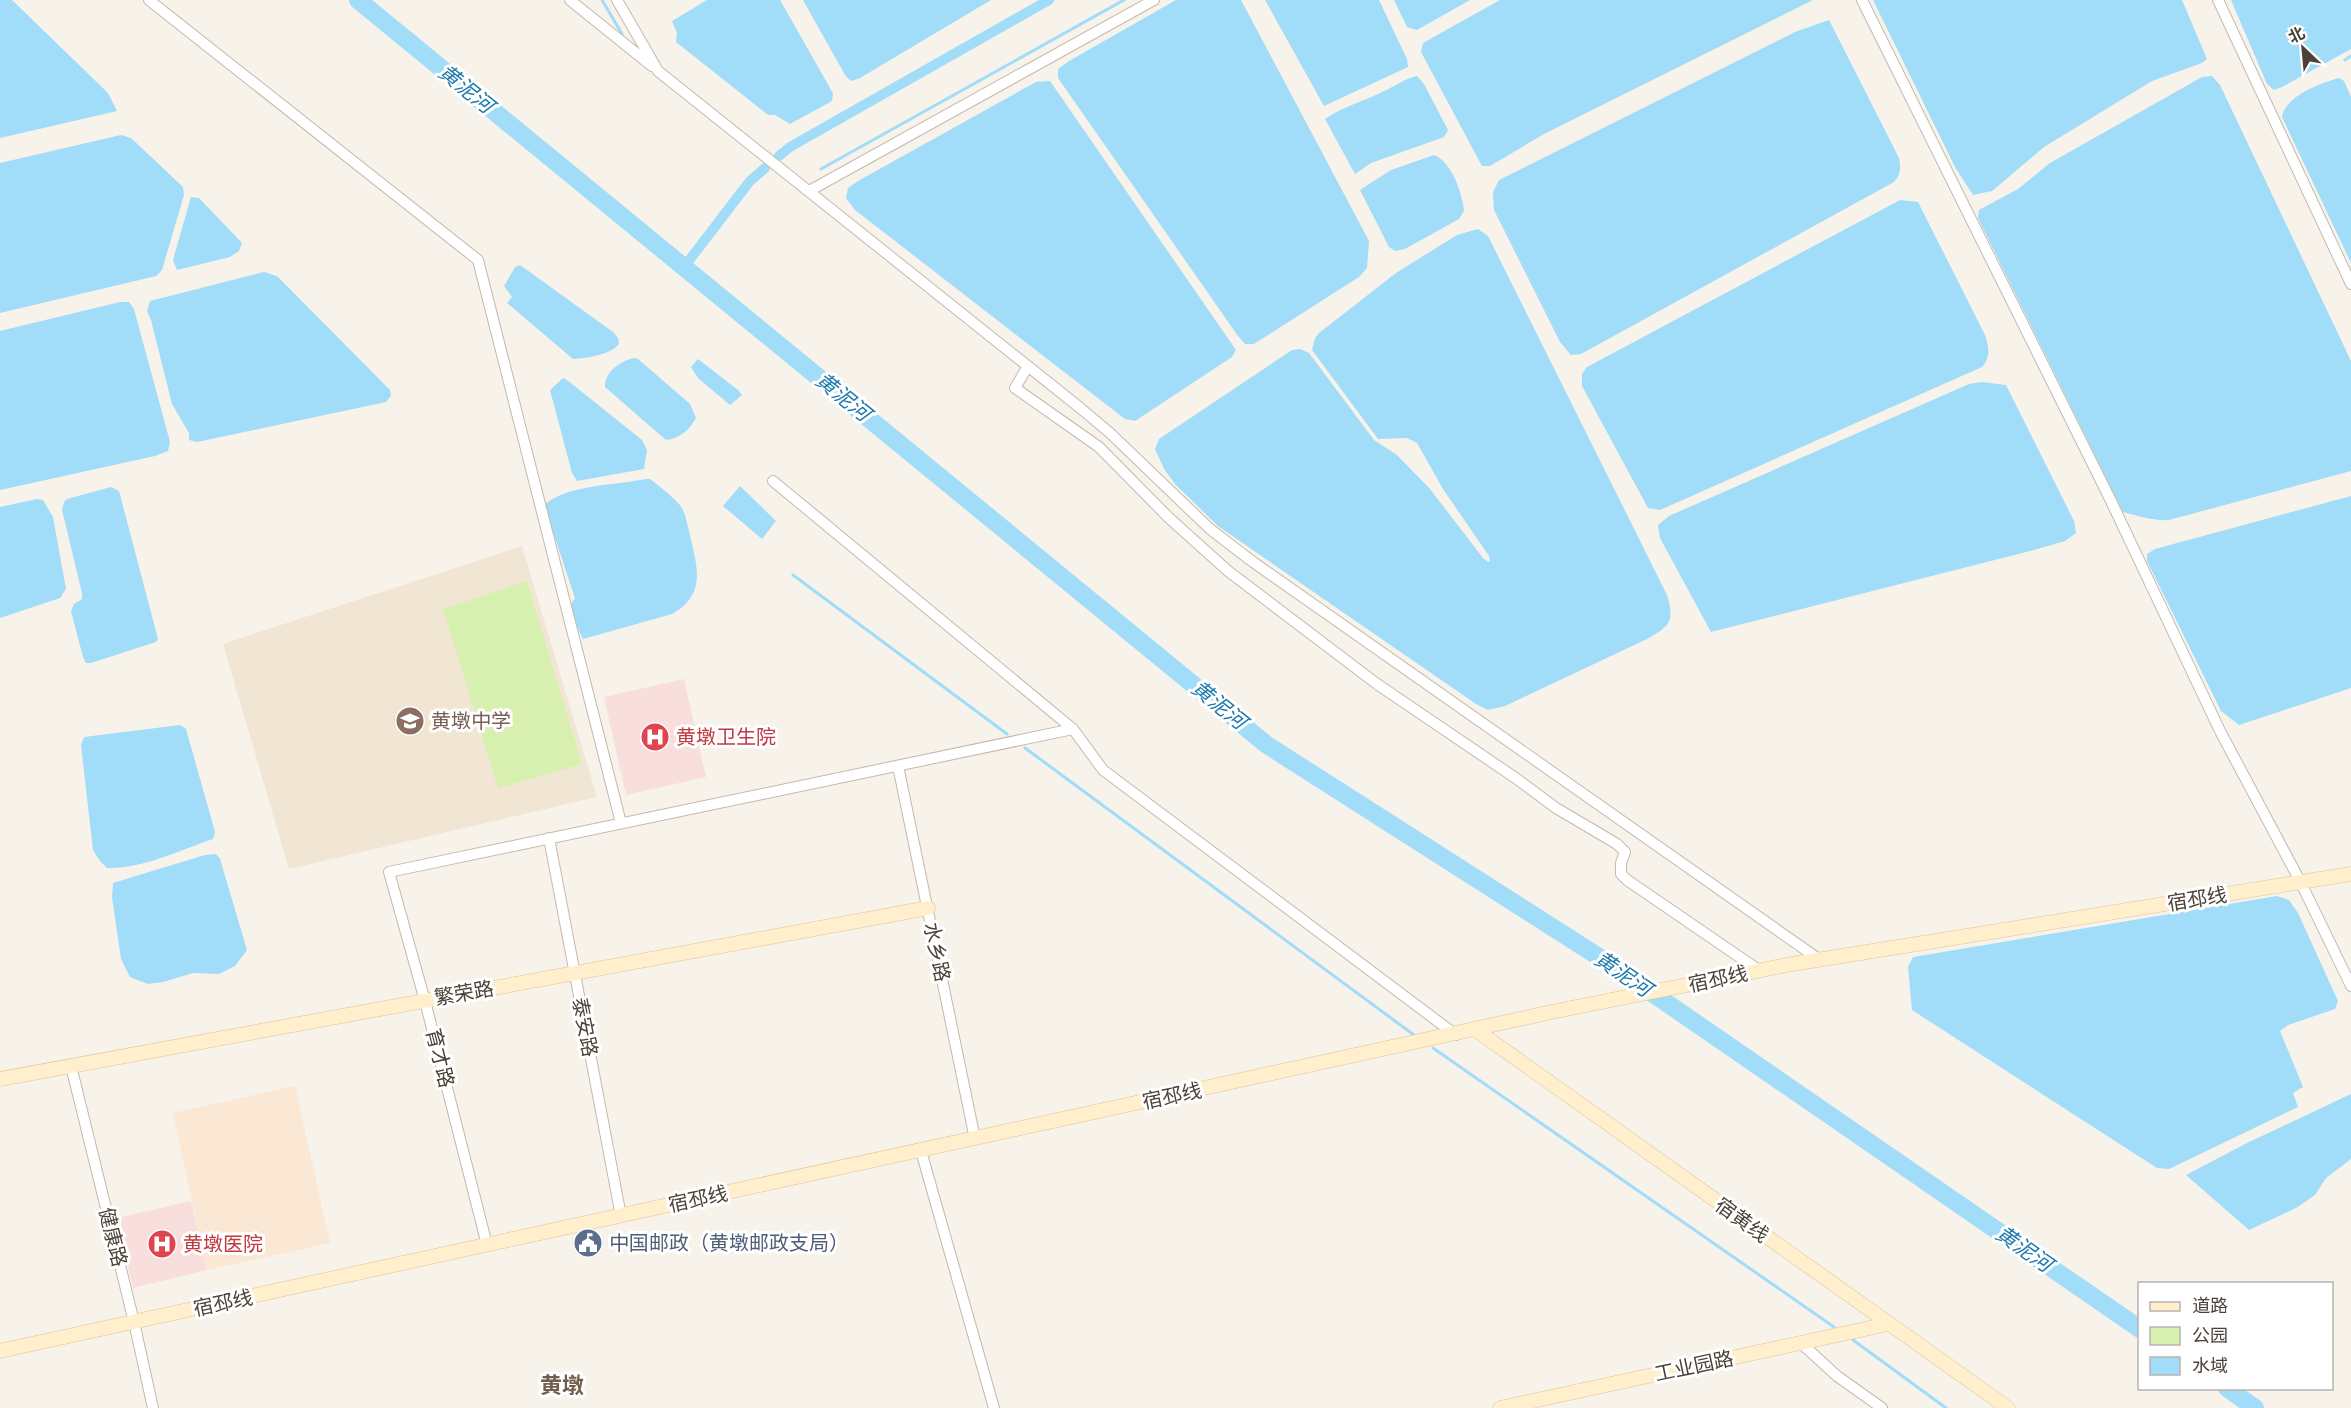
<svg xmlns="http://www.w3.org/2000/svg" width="2351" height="1408" viewBox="0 0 2351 1408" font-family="'Sofia Sans Condensed','Noto Sans SC',sans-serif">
	<rect width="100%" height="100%" fill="#f7f2ea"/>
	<path fill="#fae7d4" d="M295,1086l35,157 -123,27 -34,-157z"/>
	<path fill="#f1e6d3" d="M522,546l75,251 -308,72 -66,-225z"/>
	<path fill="#f8dedd" d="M684,679l22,98 -80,18 -22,-98z
		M191,1201l16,69 -74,18 -16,-70z"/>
	<path fill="#d7efaf" d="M527,581l55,183 -84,24 -55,-179z"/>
	<path fill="#a1dcf9" d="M0,0h12l96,93 9,18 -117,27z
		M707,0h73l50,88 3,6 -1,7 -42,23 -15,-9h-7l-92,-73 1,-9 -5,-12z
		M803,0h188l-131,78 -9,3 -6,-6z
		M1176,0h65l128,241 -2,27 -8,9 -105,67h-9l-7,-8 -180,-258v-9l11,-8z
		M1265,0h114l28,59 1,8 -84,39z
		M1394,0h76l-53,30 -10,-3z
		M1500,0h313l-269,134 -54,32h-8l-61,-114 2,-9z
		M1873,0h309l25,59 -5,4 -50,18 -108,66 -52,44 -19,4 -18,-28z
		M2231,0h120v49l-69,38 -8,3 -7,-6z
		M1829,20l70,138c2,10 2,16 -5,24l-313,172 -10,1 -11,-13 -66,-132 -1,-18 6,-12 296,-148z
		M1417,76l7,8 24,46 -4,7 -73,26 -16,11 -30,-55c18,-13 38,-17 57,-27 12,-5 22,-13 35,-16z
		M2212,76l8,9 131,276v110l-182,49c-16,1 -30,-4 -46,-8l-145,-294 1,-8 39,-21 32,-26 152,-86z
		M2339,78l5,3 7,16v166l-69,-146c3,-21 39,-34 57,-39z
		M1050,81l186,269 -4,7 -97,64 -10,-2 -270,-209 -9,-12 2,-10 10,-7 178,-99z
		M121,135l10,3 52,49 1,8 -22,75 -6,6 -156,37v-150z
		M1434,155c18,7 28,38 30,56l-5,8 -54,30 -10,2 -6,-4 -29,-57 31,-20z
		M191,197l8,1 43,45 -3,8 -9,6 -53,13 -4,-10z
		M1900,200l18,2 67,133c4,13 6,21 -3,32l-322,143 -12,-2 -66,-122v-12l5,-7z
		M1478,229l10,7 179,359c8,27 3,31 -20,44l-142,67 -17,4 -12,-6 -258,-178 -43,-42 -11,-15 -9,-20 4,-10 133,-89 8,-1 9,4 65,87 23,15 33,34 53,69 5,4 2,-1 -1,-5 -46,-67 -26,-46 -10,-5 -29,1 -66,-89 3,-12 4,-5 77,-60 61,-38z
		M520,265l93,67 5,6 1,6c-9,11 -32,14 -46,15l-66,-56 5,-6 -8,-11 11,-19z
		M264,272l13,4 108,109 5,5 1,6 -5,6 -189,40 -8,-2v-7l-17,-29 -21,-84 -4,-9 3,-10z
		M120,302h9l5,7 36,133 -2,9 -13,5 -155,34v-159z
		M633,358l5,1 52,45 6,14c-7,12 -15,20 -30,22l-61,-53c0,-16 15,-25 28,-29z
		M698,359l40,31 4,5 -12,10 -32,-27 -7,-11z
		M563,378l4,2 75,60 5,10 -3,19 -67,12 -5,-8 -22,-83z
		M1982,382l24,3 68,136 2,12 -11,8 -31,9 -323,82 -51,-94 -2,-13 11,-9 300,-132z
		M646,479h4c10,8 21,16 29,25 7,8 8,21 11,31 7,32 17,59 -18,79l-89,25 -10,-20 -3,-13 5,-8 -31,-93c22,-20 73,-20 102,-26z
		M740,486l36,35 -14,18 -39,-33z
		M111,487l8,4 39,148 -2,3 -65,21h-5l-3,-6 -12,-46 3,-7 8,-5v-6l-20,-83 2,-8 3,-3z
		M2351,496v192l-112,37 -18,-14 -74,-150v-7l8,-5z
		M37,499l6,1 10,17 13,72 -6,9 -60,20v-111z
		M180,725l6,4 29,103 -2,7c-33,11 -71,30 -106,29l-7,-7 -7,-11 -12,-105 3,-8z
		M216,854l4,5 27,91 -12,16 -16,8 -26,-1 -30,9 -15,2 -18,-7 -9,-18 -9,-62 1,-14 92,-28z
		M2277,896l12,4 9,13 40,88 -3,8 -47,16 -8,6 23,56 -10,6 5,14 -129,62 -12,-1 -245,-158 -4,-43 5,-10z
		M2351,1094v65l-25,19 -11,17 -19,13 -47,22 -63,-55 61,-32z"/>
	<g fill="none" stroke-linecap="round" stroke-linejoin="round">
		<path stroke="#a1dcf9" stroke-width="3" d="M602,0l20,34
			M2345,60l6,-4
			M821,169l303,-169
			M793,575l214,159
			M1025,748l389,287
			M1433,1048l401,279
			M1853,1340l93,68"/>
		<path stroke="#a1dcf9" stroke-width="10" d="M779,156l11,-9 259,-147
			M684,267l66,-86 15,-13"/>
		<path stroke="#a1dcf9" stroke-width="18" d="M358,0l909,745 346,221 527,363
			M2227,1388l28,20"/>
		<g stroke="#c4b9ab" stroke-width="12">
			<path id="street" d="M149,0l329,260 143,563
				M570,0l82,66
				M617,0l41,71 421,336 31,26 100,96 43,33 567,398
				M1862,0l249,501 109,230 81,152 50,103
				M2218,0l133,284
				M809,191l345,-191
				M1028,366l-13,22 84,59 69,70 60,54 149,113 140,95 39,29 61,36 8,8 -4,11v11l6,6 133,91
				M773,481l300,248 30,41 353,265
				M898,766l77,373
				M549,838l72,378
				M71,1066l63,256 19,86
				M921,1151l73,257
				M487,1245l-62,-244 -36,-129 684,-143
				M1801,1343l36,33 45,32"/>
		</g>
		<g stroke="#dcc495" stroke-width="15">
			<path id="secondary" d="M1476,1030l532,378
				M0,1079l928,-171
				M0,1351l1561,-341 231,-46 559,-90
				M1500,1408l388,-84"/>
		</g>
		<use href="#street" stroke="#fff" stroke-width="10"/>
		<use href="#secondary" stroke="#ffefcc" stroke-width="14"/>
	</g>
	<defs>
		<g id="school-disc" transform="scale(1.5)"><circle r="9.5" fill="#8d6e63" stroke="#fff"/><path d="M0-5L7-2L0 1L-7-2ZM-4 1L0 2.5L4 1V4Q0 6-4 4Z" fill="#fff"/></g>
		<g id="hospital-disc" transform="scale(1.5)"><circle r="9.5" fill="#e0444e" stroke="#fff"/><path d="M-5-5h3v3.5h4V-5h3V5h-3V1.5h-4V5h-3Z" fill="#fff"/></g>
		<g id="civic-disc" transform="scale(1.5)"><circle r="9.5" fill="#5c6f8a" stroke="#fff"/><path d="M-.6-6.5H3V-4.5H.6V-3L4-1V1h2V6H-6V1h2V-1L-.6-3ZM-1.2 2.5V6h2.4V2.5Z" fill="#fff"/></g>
	</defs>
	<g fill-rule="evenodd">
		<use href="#school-disc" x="410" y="721"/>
		<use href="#hospital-disc" x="655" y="737"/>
		<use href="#civic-disc" x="588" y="1243"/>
		<use href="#hospital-disc" x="162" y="1244"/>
	</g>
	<g text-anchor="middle" stroke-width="6" stroke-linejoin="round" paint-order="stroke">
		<g font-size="20" fill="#785e54" stroke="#fff" text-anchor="start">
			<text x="431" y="728">黄墩中学</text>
		</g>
		<g font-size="20" fill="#be3a42" stroke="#fff" text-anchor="start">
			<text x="676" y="744">黄墩卫生院</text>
			<text x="183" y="1251">黄墩医院</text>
		</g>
		<g font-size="20" fill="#4c4237" stroke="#fff">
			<text transform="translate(2197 899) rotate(-9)" y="7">宿邳线</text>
			<text transform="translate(937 952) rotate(78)" y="7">水乡路</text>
			<text transform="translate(1718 979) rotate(-12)" y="7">宿邳线</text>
			<text transform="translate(464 993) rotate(-10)" y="7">繁荣路</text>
			<text transform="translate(585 1027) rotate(79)" y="7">泰安路</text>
			<text transform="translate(440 1058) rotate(76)" y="7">育才路</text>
			<text transform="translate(1172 1096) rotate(-12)" y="7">宿邳线</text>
			<text transform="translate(698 1199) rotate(-12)" y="7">宿邳线</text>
			<text transform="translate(1742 1220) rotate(36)" y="7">宿黄线</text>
			<text transform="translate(113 1237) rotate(76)" y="7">健康路</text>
			<text transform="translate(223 1303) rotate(-12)" y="7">宿邳线</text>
			<text transform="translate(1694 1366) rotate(-12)" y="7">工业园路</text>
		</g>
		<g font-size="20" fill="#4e5e75" stroke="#fff" text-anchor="start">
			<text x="609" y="1250">中国邮政（黄墩邮政支局）</text>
		</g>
		<g font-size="21" font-style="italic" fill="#1f7aac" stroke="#fff">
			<text transform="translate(466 89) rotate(39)" y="7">黄泥河</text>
			<text transform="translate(843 397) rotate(39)" y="7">黄泥河</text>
			<text transform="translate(1219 705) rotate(39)" y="7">黄泥河</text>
			<text transform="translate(1623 974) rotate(34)" y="7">黄泥河</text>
			<text transform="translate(2024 1249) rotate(35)" y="7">黄泥河</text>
		</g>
		<g font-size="22" font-weight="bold" fill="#705f4d" stroke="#fff">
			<text x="562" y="1393">黄墩</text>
		</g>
	</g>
	<rect x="2138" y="1282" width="195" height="108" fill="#ffffff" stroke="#b7b3af" stroke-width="1.5"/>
	<rect x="2150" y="1302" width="30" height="9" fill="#ffefcc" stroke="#b7b3af" stroke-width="1.5"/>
	<text x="2192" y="1312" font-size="18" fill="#4c4237">道路</text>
	<rect x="2150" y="1327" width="30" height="18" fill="#d7efaf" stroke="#b7b3af" stroke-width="1.5"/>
	<text x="2192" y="1342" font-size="18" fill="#4c4237">公园</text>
	<rect x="2150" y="1357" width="30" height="18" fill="#a1dcf9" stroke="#b7b3af" stroke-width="1.5"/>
	<text x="2192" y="1372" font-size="18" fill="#4c4237">水域</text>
	<g transform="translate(2303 48) rotate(334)" stroke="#ffffff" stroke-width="4.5" paint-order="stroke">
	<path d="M0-4.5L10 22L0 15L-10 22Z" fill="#4c4237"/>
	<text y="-9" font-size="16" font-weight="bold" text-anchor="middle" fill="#4c4237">北</text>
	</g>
</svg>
